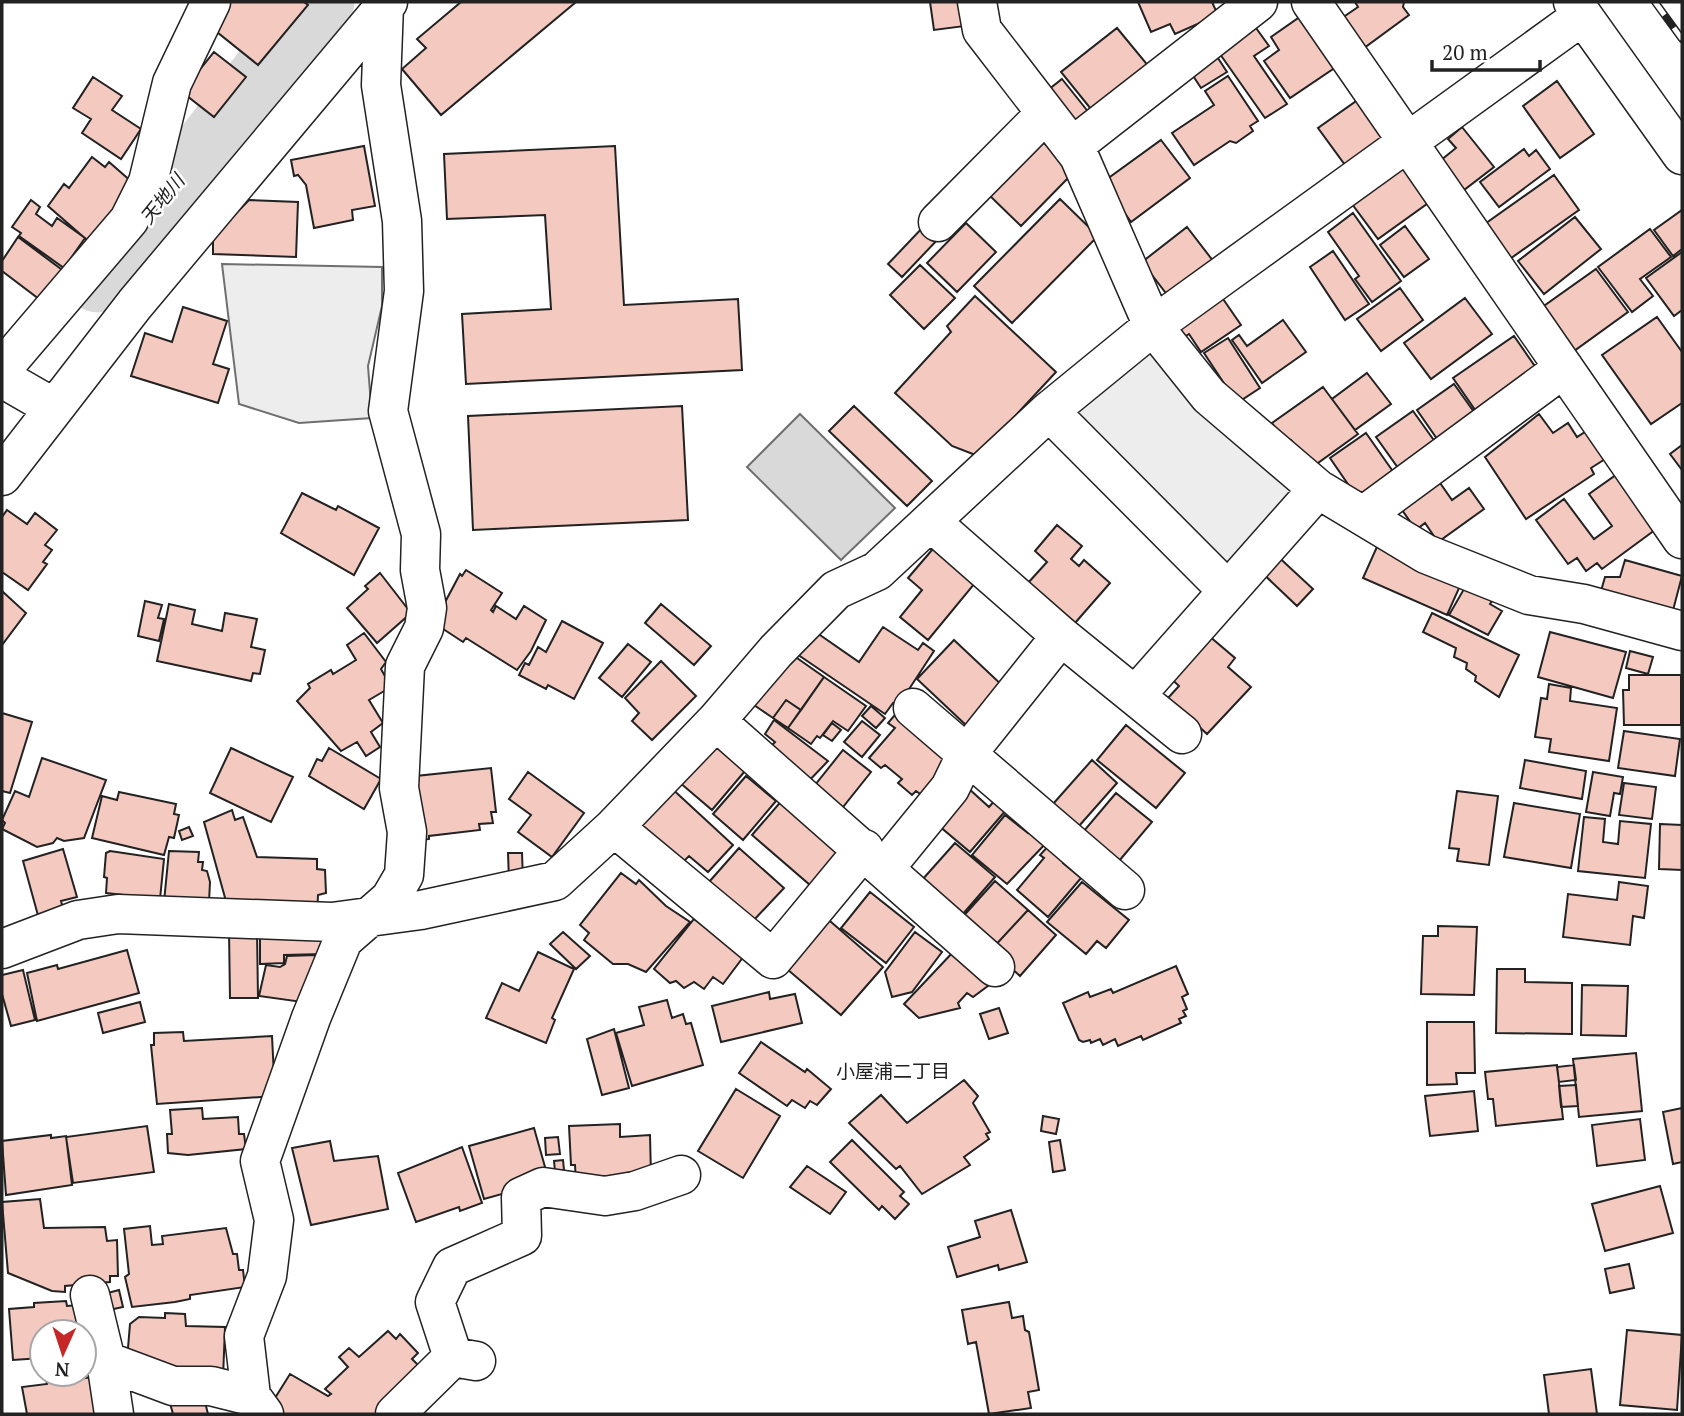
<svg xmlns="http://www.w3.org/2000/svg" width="1684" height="1416" viewBox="0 0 1684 1416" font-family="'PT Serif','Noto Sans JP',serif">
	<rect width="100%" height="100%" fill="#fff"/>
	<path fill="#ededed" stroke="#6f6f6f" stroke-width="2" d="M222,264l160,3v39l-14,60 4,52 -73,5 -60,-19z
		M1151,349l161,147 -84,95 -170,-170z"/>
	<path fill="#d9d9d9" stroke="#6f6f6f" stroke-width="2" d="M800,414l95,94 -54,52 -94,-93z"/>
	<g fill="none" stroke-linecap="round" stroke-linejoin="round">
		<path stroke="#d9d9d9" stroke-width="65" d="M98,280l93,-112 114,-149 17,-17"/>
	</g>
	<path fill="#f3c9c0" stroke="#222" stroke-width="2" d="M226,2h78l4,3 -50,60 -51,-41z
		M461,2h115l-135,113 -39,-46 24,-21 -9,-9z
		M930,2h32l3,24 -31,4z
		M1138,2h74l6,13 -43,19 -5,-10 -19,8z
		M1355,2h49l-1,5 6,8 -45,33 -22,-30 16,-11z
		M1304,14l35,51 -49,33 -26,-37 15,-11 -8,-13z
		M1251,21l18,25 -15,10 33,48 -22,14 -50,-71z
		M1117,28l38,46 -56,45 -38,-47z
		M214,52l32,25 -32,40 -32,-25z
		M1214,52l13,20 -26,16 -13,-20z
		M1228,76l30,45 -8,5 3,5 -17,12 -6,-2 -36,24 -22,-32 42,-28 -9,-14z
		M93,77l29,19 -10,14 29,19 -20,30 -39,-26 9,-14 -18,-11z
		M1062,79l32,40 -19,15 -32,-40z
		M1557,81l37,53 -34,24 -37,-52z
		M1362,97l30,40 -44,32 -30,-41z
		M1462,127l32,40 -30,23 -24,-29 16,-13 -8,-9z
		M1041,140l33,32 -53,54 -33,-32z
		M1161,140l29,38 -59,44 -28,-40z
		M364,146l11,60 -23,4 1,10 -39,8 -8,-43 -8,-10 -4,1 -3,-16z
		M615,146l9,159 114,-6 4,71 -276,14 -4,-70 89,-5 -6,-94 -98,4 -3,-65z
		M1524,149l5,7 7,-6 14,19 -51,38 -19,-25z
		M92,157l13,10 4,-5 24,21 -38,64 -47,-41 16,-22 5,4z
		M1404,165l27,36 -53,38 -26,-35z
		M1554,175l25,35 -72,51 -25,-35z
		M1060,199l38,37 -86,87 -38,-37z
		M31,200l9,7 -4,7 16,12 5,-8 28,20 -21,30 -45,-32 2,-3 -9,-6z
		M249,200l49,2 -2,55 -83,-3v-17z
		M1682,210v39l-9,7 -19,-26z
		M1353,213l48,68 -29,21 -17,-23 4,-3 -31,-44z
		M1575,217l26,32 -57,45 -26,-33z
		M966,223l30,29 -39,40 -30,-29z
		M926,224l14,13 -38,40 -14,-13z
		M1405,226l24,33 -25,18 -24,-32z
		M1187,227l30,39 -45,35 -30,-39z
		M1650,229l21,28 -31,22 13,17 -21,16 -34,-45z
		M18,237l47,35 -22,30 -41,-31v-10z
		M1333,251l36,53 -24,16 -35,-53z
		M1682,252v58l-8,6 -28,-38z
		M920,265l35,33 -31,31 -34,-34z
		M1596,269l32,43 -54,39 -33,-43z
		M1400,288l23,32 -42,31 -24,-32z
		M975,296l81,76 -78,84 -26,-10 -57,-53 56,-61 -4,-6z
		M1221,296l20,29 -40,27 -12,-18 -8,5 -8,-10z
		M1465,298l27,36 -61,45 -27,-36z
		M183,307l44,14 -14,43 16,5 -11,34 -87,-27 14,-43 27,9z
		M1657,317l25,35v51l-31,21 -49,-69z
		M1283,320l23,32 -44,31 -30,-43 7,-5 8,11z
		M1514,336l27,39 -61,42 -27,-39z
		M1228,338l32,50 -23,15 -33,-50z
		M1367,373l24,31 -36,26 -23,-31z
		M1454,384l25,35 -37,27 -25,-36z
		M1323,387l35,47 -47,34 -20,-28 -5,3 -14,-20z
		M682,406l6,114 -215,10 -5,-114z
		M854,406l78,75 -25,25 -78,-75z
		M1413,411l25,35 -37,26 -25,-35z
		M1539,414l14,19 15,-10 9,14 17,-11 19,28 -22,14 3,6 -68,45 -41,-62z
		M1366,433l33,47 -36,26 -33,-48z
		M1682,445v25l-12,-16z
		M1431,470l21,30 17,-12 15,21 -46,33 -13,-19 -9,7 -23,-33z
		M1623,470l40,54 -61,45 -5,-6 -11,8 -9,-13 -9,6 -32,-44 28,-21 30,40 18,-13 -23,-32z
		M302,493l34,17 2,-4 41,22 -25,47 -73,-42z
		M7,510l20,14 8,-11 22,17 -12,15 7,5 -9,12 4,2 -19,26 -26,-18v-55z
		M1057,525l25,21 -11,13 8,7 5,-6 26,23 -35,40 -47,-40 19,-21 -12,-11z
		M1380,540l84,37 -17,38 -84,-37z
		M938,543l42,34 -52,63 -28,-23 22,-27 -14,-12z
		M1272,551l41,38 -16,17 -40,-38z
		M1625,560l57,16 -11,42 -72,-20 6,-21h15z
		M466,570l36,23 -11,17 2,2 3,-6 20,13 8,-13 22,14 -15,31 -14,19 -51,-32 -3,4 -29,-19 26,-49 2,2z
		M380,573l31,40 -34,30 -30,-35 21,-19 -3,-3z
		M1468,582l27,15 -5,7 12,7 -14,24 -39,-20z
		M2,591l24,22 -24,32z
		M145,601l17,4 -4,13 6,1 -5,22 -21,-5z
		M169,604l26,6 -3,14 30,7 3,-18 32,6 -6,28 14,3 -5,24 -7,-1 -2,8 -94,-20z
		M661,604l50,42 -17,19 -49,-42z
		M1432,613l87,42 -20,42 -24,-16 1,-5 -10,-7 1,-6 -13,-6 2,-9 -33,-16z
		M562,621l41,22 -29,56 -26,-14 -2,4 -27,-14 6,-12 4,2 9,-18 8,5z
		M807,626l52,36 24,-35 35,23 5,-7 11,8 -36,55 -5,-3 -8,11 -94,-64z
		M1202,630l33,28 -7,9 23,20 -44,47 -39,-36 11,-12 -14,-13z
		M1550,632l76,20 -13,46 -75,-21z
		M364,633l22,29 -5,7 10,18 -22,13 14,23 -12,9 9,15 -14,9 -9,-14 -16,9 -44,-50 13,-13 -2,-4 23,-14 2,4 23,-14 -9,-15z
		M954,640l51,48 -37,39 -51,-48z
		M628,644l23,18 -29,35 -23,-19z
		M787,651l37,26 -23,33 -15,-10 -13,18 -22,-15z
		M1630,651l23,6 -5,17 -22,-6z
		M661,661l35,35 -44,44 -20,-19 7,-8 -14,-15z
		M1629,675h52v50h-57l-1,-35h6z
		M824,677l42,29 -18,25 -15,-10 -13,17 -3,-2 -6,8 -23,-16z
		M1549,684l22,4 -1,13 47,7 -8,53 -60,-9 2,-13 -16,-2 6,-39 6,1z
		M786,700l15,10 -13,18 -15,-10z
		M871,706l14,12 -9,10 -14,-12z
		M900,709l56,47 -33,40 -7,-5 -4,4 -14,-12 4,-4 -17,-14 -4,3 -12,-10 26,-30 -7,-5z
		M2,713l30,9 -22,71 -8,-2z
		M774,720l54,41 -25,26 -37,-35 9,-10 -10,-8z
		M862,721l18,14 -18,22 -18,-15z
		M832,723l9,7 -9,11 -9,-6z
		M1126,725l59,48 -29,35 -59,-48z
		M1624,731l56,8 -5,37 -57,-8z
		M713,744l32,27 -33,39 -33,-28z
		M231,748l62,29 -22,45 -61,-29z
		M329,748l52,31 -17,30 -55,-33 8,-17 5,2z
		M843,750l28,22 -32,40 -28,-22z
		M42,758l64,22 -22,58 -20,3 -7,-3 -4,5 -16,4 -35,-18 3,-6 -3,-3 13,-29 14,6z
		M1092,760l25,23 -38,43 -26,-22z
		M1525,760l61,11 -4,28 -62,-11z
		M491,768l5,44h-5l2,11 -14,1 1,6 -51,6v3l-13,2v-65z
		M528,772l56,41 -32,44 -34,-25 13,-17 -22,-16z
		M1593,772l30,5 -3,17 -6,-1 -4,23 -24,-4z
		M746,776l30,25 -33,39 -30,-26z
		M1624,783l32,4 -4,32 -33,-4z
		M668,785l65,60 -25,27 -19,-16 -10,10 -50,-40z
		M968,788l21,19 7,-8 11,10 -37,43 -32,-27z
		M1457,791l41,5 -9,69 -32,-4 2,-12 -10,-1z
		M119,792l57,12 -2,10 5,1 -5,23 -5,-1 -5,18 -72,-17 10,-42 15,4z
		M1116,793l36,29 -33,39 -36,-29z
		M784,798l59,50 -33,37 -58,-50z
		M1514,803l66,11 -9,54 -67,-11z
		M232,810l3,10 8,-3 14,40 60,2v10l8,1 1,23 -8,2 -1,21 -88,-4 -25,-90z
		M1005,815l23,18 5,-7 16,14 -42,44 -35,-29z
		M1584,817l21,2 -2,23 15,2 2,-23 31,3 -6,54 -67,-7z
		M1660,824l22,1v45l-23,-1z
		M189,827l4,9 -11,4 -3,-9z
		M1052,842l16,15 -5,6 18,15 -33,39 -31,-27 27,-32 -4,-3z
		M955,843l40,34 -33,38 -40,-35z
		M739,848l45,40 -31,33 -44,-39z
		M63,849l14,48 -16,4 3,10 -25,8 -16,-58z
		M110,851l54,8 -4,40 -54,-6 1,-15 -3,-1 2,-24z
		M169,851l30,1 -1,10h5l-1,8 5,1 3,11 -1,20h-45z
		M508,853h14l1,27 -14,1z
		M621,873l15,11 3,-4 27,26 24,16 -44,50 -18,-8h-15l-29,-24 5,-7 -9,-8z
		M995,881l33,29 -37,40 -32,-29z
		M1082,882l47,38 -23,28 -9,-7 -11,13 -39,-32z
		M1619,882l29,4 -4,32 -11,-2 -3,29 -67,-8 5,-43 49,6z
		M870,892l44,35 -28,36 -45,-35z
		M1028,910l28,25 -36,41 -29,-26z
		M823,915l60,52 -42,48 -60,-51z
		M694,919l50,37 -21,28 -10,-7 -9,12 -10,-7 -10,6 -8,-7 -6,2 -16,-14z
		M1438,926l39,1 -3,68 -53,-1 2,-58h15z
		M323,930l1,24 -40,1v8l-24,1v-27z
		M229,931h28l1,67h-28z
		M563,932l27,24 -14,13 -26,-25z
		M915,932l27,20 -30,40 -20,5 -7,-25z
		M127,950l12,43 -102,28 -10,-48 30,-8 1,4z
		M955,950l37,33 -19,14 -6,-4 -9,10 2,5 -41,10 -15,-14z
		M538,952l36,17 -22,49 3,2 -9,23 -60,-25 16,-35 17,8z
		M315,955l8,2 -21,45 -43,-6 7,-31 14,2 5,-3 2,-8z
		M1176,966l12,28 -6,3 5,12 -4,2 3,5 -7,3 2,4 -38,17 -2,-4 -23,10 -3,-7 -12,6 -3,-6 -9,4 -1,-3 -7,2 -4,-2 -16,-37 25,-11 2,5 21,-8 2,4z
		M1497,969h28v13l47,1v51l-76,-1z
		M23,970l12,50 -24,6 -9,-32v-19z
		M1582,985l46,1 -2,50 -45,-1z
		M769,992l1,7 25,-5 7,29 -81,19 -9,-36z
		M667,1000l5,18 11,-4 3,10 5,-1 12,42 -71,21 -16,-53 28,-8 -5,-18z
		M140,1002l5,20 -42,11 -5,-20z
		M999,1008l9,25 -19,6 -9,-25z
		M1427,1022h47l1,51h-19l1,11 -30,1z
		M614,1029l15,59 -27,7 -15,-56z
		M183,1032l1,9 88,-5 3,60 -118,8 -6,-59h3v-12z
		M761,1042l44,30 2,-3 24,20 -14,16 -7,-4 -5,7 -13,-8 -5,6 -48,-33z
		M1636,1053l6,58 -63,6 -6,-58z
		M1557,1065l6,54 -67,7 -3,-27h-5l-3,-27z
		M1574,1065l2,15 -17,2 -2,-15z
		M964,1080l14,16 -5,7 17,29 -4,2 3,5 -25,18 6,8 -48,29 -22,-28 -4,3 -47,-46 32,-28 26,28z
		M1576,1085l2,21 -17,1 -2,-21z
		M736,1089l44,27 -37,62 -45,-27z
		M1474,1091l4,40 -48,5 -5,-40z
		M202,1108l1,11 35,-2 1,17h5l2,15 -58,6 -20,-2 -1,-19h5l-2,-24z
		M1682,1108v54l-9,2 -10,-52z
		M1043,1116l16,3 -3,15 -15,-3z
		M1640,1119l5,41 -48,6 -5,-41z
		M620,1124v13l30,-2 1,41 -75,6 -1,-17h-4l-2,-39z
		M147,1126l7,46 -81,11 -7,-46z
		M534,1128l15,53 -65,18 -15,-53z
		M51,1135v3l15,-2 6,49 -66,10 -4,-54z
		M558,1137l2,17 -14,1 -1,-17z
		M852,1140l52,52 -4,4 9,8 -14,15 -13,-13 -3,4 -49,-48z
		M1060,1140l5,30 -12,2 -4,-30z
		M330,1141l4,20 44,-5 10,53 -77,16 -19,-77z
		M462,1147l20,56 -22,8 -1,-4 -43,15 -18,-49z
		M563,1160l1,10 -9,1 -1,-10z
		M807,1166l39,26 -16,22 -40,-27z
		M1660,1186l13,47 -68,18 -13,-47z
		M40,1199l4,29 61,-1 2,14 10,-1 1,36h-8v6l-45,4v6l-13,-1 -44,-18 -6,-71z
		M1011,1210l16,52 -28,8 -1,-5 -41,12 -9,-30 32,-10 -5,-16z
		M150,1226l2,19 11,-1 -1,-8 64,-8 7,26h4l2,16h4l2,17 -55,8v4l-15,3 -43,5 -7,-30 4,-3 -5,-45z
		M1629,1264l5,24 -24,5 -5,-24z
		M119,1290l4,17 -19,4 -4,-16z
		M66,1301l1,5 25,-2 6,51 -14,1v-24h-42v26l-29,2 -4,-51 25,-2v-4z
		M1009,1302l3,16 11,-2 2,14 4,2 10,58 -11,2 3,16 -42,6 -13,-72 -8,2 -6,-34z
		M165,1313l20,1 1,12 39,1 -2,51 -96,-18 3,-36 9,-7 26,1z
		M1627,1330l55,5 -5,75 -57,-5z
		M388,1331l8,8 4,-5 18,19 -6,6 14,14 -41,41h-103l-12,-8 20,-32 38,22 3,-2 -6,-5 23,-22 -9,-10 10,-9 10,9z
		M1591,1369l6,45h-48l-5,-39z
		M104,1375l6,39h-83l-5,-27 25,-3 -1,-5 13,-2 1,5z
		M202,1390l6,24h-35l-5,-18z"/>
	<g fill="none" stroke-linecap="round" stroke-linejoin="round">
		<g stroke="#222" stroke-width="41">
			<path id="minor" d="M977,2l5,28 97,126 74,170 56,70 109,93 108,65 103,41 55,9 98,27
				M1311,2l371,537
				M1573,2l109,153
				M1072,147l186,-145
				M938,222l107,-108
				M2,369l127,-149 19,-38 24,-99 39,-81
				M2,378l52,30
				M1049,411l179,180
				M2,476l133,-172 253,-302
				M1363,516l201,-148
				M931,522l130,114 121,98
				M1135,696l183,-207
				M913,708l212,182
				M716,721l279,246
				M614,827l159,132 91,-110
				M884,869l66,-81 16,-33 95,-119
				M2,949l76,-29 40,-6 214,8 89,-12 134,-29 59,-54 102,-106 60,-70 60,-61 41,-19 172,-160 104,-85 429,-310
				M90,1295l16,66 8,53
				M106,1361l67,25h38l40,10
				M476,1361l-23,-4 -18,-55 17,-35 70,-31 -1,-39 22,-10 62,9 30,-5 46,-16
				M264,1414l-13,-18 -7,-60 23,-60 7,-56 -14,-59 51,-143 32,-78 47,-41 14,-24 3,-43 -8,-44 6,-122 19,-38 3,-20 -7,-38 1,-36 -33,-123 16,-120 -2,-70 -21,-136 3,-80
				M395,1414l58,-57"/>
		</g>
		<use href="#minor" stroke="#fff" stroke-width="38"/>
		<g stroke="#222" stroke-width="8">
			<path id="rail" d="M1655,2l27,37"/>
		</g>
		<use href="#rail" stroke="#fff" stroke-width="5" stroke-dasharray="16" stroke-linecap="butt"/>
	</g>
	<g text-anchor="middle" stroke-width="5" stroke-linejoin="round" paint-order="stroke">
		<g font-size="19" font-style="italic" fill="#222" stroke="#fff">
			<text transform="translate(162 199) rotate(-51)" y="7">天地川</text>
		</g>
		<g font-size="19" fill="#222" stroke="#fff">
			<text x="893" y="1078">小屋浦二丁目</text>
		</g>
	</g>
	<rect width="1684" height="1416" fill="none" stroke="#222222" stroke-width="7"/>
	<g transform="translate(63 1353) rotate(183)"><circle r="33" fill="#ffffff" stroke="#a7a7a7" stroke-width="2"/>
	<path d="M0-5L12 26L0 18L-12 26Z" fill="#c62828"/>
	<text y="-10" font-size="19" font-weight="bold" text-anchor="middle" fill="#222222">N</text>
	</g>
	<path d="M1432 60v10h108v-10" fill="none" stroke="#222222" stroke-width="3.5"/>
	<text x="1442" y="60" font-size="21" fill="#222222" stroke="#ffffff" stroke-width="5" paint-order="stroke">20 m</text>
</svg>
